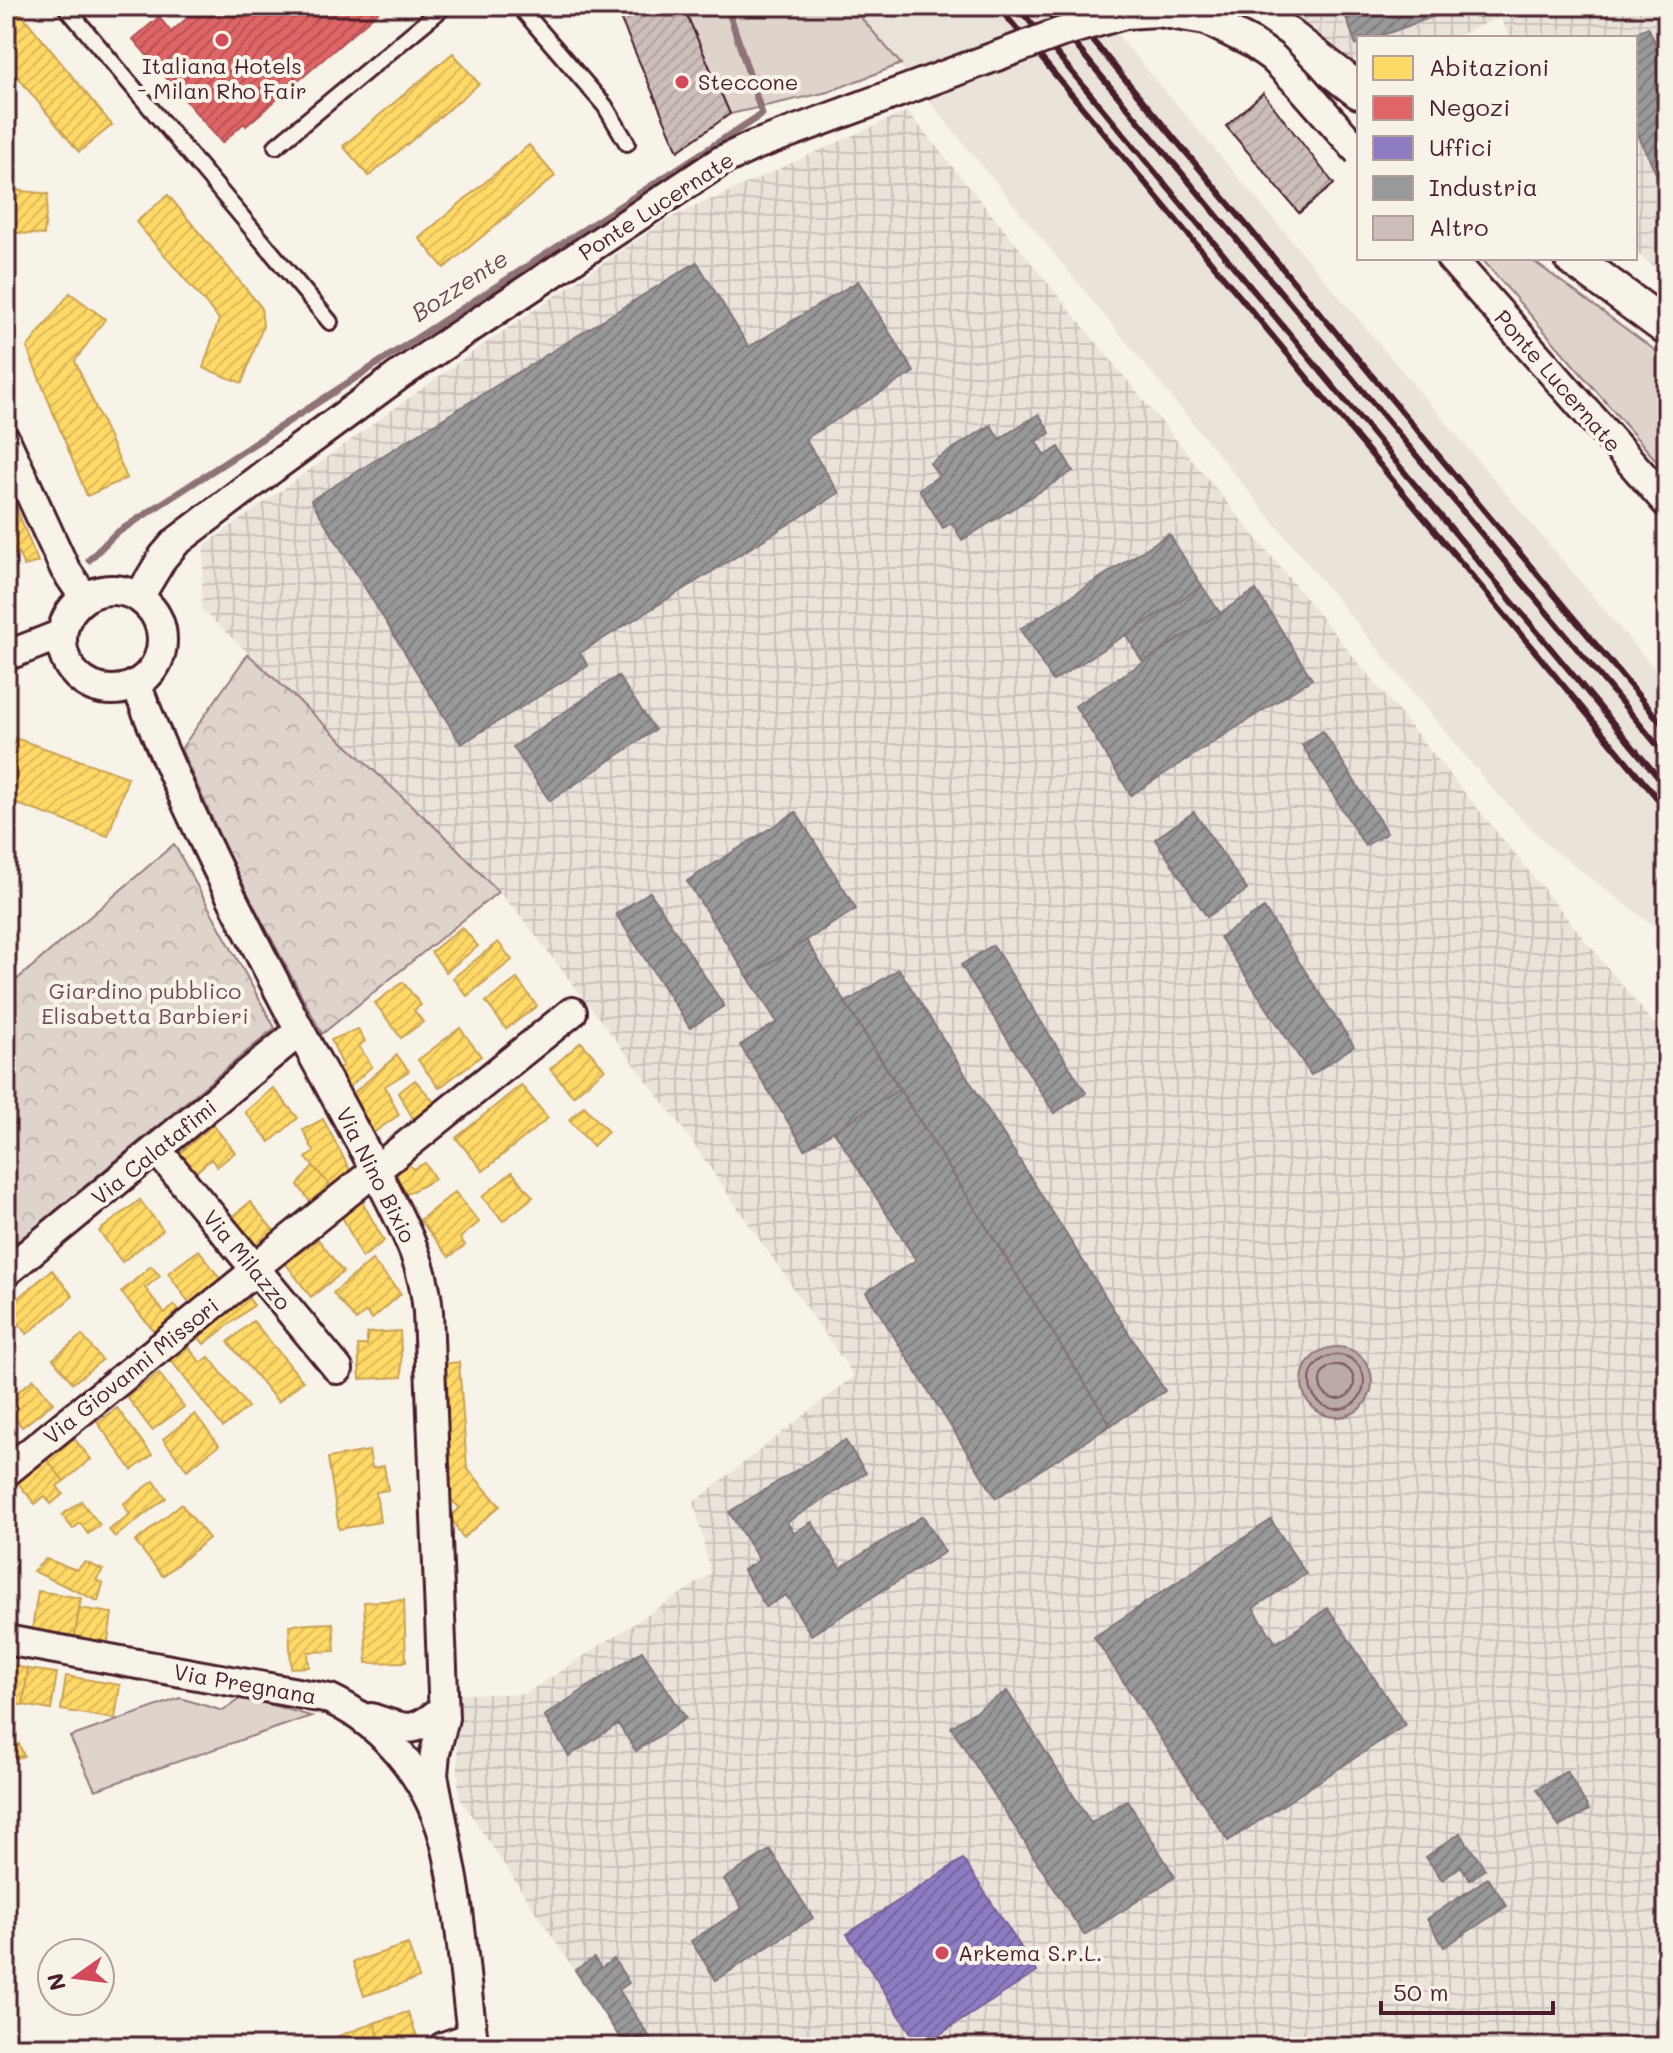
<svg xmlns="http://www.w3.org/2000/svg" width="1673" height="2053" viewBox="0 0 1673 2053" font-family="Mali,sans-serif">
	<defs>
		<pattern id="industrial-grid" width="8" height="8" patternUnits="userSpaceOnUse" patternTransform="scale(2)"><rect width="8" height="8" fill="#eae3da"/><path d="M0 4h8M4 0v8" fill="none" stroke="#cac2bb"/></pattern>
		<pattern id="forest-crowns" width="20" height="18" patternUnits="userSpaceOnUse" patternTransform="scale(2)"><rect width="20" height="18" fill="#ded4cc"/><path d="M2 6a3 3 0 1 1 6 0M12 15a3 3 0 1 1 6 0" fill="none" stroke="#c0b6af"/></pattern>
		<pattern id="homes-hatch" width="6" height="6" patternUnits="userSpaceOnUse" patternTransform="scale(2)"><rect width="6" height="6" fill="#ffd966"/><path d="M-1 1l2-2M0 6l6-6M5 7l2-2" fill="none" stroke="#dcba59"/></pattern>
		<pattern id="shops-hatch" width="6" height="6" patternUnits="userSpaceOnUse" patternTransform="scale(2)"><rect width="6" height="6" fill="#e06666"/><path d="M-1 1l2-2M0 6l6-6M5 7l2-2" fill="none" stroke="#b85354"/></pattern>
		<pattern id="offices-hatch" width="6" height="6" patternUnits="userSpaceOnUse" patternTransform="scale(2)"><rect width="6" height="6" fill="#8e7cc3"/><path d="M-1 1l2-2M0 6l6-6M5 7l2-2" fill="none" stroke="#76659f"/></pattern>
		<pattern id="industry-hatch" width="6" height="6" patternUnits="userSpaceOnUse" patternTransform="scale(2)"><rect width="6" height="6" fill="#999"/><path d="M-1 1l2-2M0 6l6-6M5 7l2-2" fill="none" stroke="#7f7c7d"/></pattern>
		<pattern id="building-hatch" width="6" height="6" patternUnits="userSpaceOnUse" patternTransform="scale(2)"><rect width="6" height="6" fill="#ccbfb9"/><path d="M-1 1l2-2M0 6l6-6M5 7l2-2" fill="none" stroke="#b1a49f"/></pattern>
	</defs>
	<rect width="100%" height="100%" fill="#f7f3e8"/>
	<filter id="ink" filterUnits="userSpaceOnUse"><feTurbulence type="fractalNoise" baseFrequency=".0125" numOctaves="2"/><feDisplacementMap in="SourceGraphic" scale="16" xChannelSelector="R" yChannelSelector="G"/><feConvolveMatrix kernelMatrix="1 2 1 2 8 2 1 2 1" color-interpolation-filters="sRGB"/></filter>
	<g filter="url(#ink)">
		<path fill="#eae3da" d="M851,6h242l574,678v252l-122,-93 -55,-57z"/>
		<path fill="url(#industrial-grid)" d="M1284,6h383v270l-32,-24v-214h-125l-10,-21 -48,21h-93v21l-6,2z
			M907,111l760,929v1007h-1041l-167,-250 -4,-103h70l186,-120 -17,-72 160,-126 -175,-253 -160,-209 -68,-72 -250,-233 3,-63 266,-192 198,-135z"/>
		<path fill="#ded4cc" stroke="#947a7c" stroke-width="2" d="M683,6h168l50,58 -73,28 -98,22z
			M1481,258h48l138,101v114z
			M180,1698l43,13 19,-14 69,19 -216,74 -25,-53z"/>
		<path fill="url(#forest-crowns)" stroke="#947a7c" stroke-width="2" d="M248,654l203,188 47,50 -176,142 -86,-162 -55,-123z
			M174,844l101,184 -257,214 -12,-15v-238z"/>
		<path fill="#bcaaa7" stroke="#8e7275" stroke-width="2" d="M1302 1382a35 35 0 1 1 70 0a35 35 0 1 1-70 0Z"/>
		<path fill="url(#homes-hatch)" stroke="#c9a154" stroke-width="2" d="M9,6h6l97,119 -33,27 -73,-89v-55z
			M453,53l26,31 -110,92 -26,-30z
			M529,145l26,31 -111,92 -25,-30z
			M6,189l42,5 -4,41 -38,-3z
			M168,195l93,112 2,19 -21,57 -39,-15 16,-49 -83,-97z
			M70,293l35,26 -30,42 52,117 -40,18 -60,-148z
			M15,505l23,57 -14,4 -6,-14 -12,6v-48z
			M6,735l122,42 -20,59 -102,-36z
			M462,927l16,19 -32,26 -15,-20z
			M498,942l14,18 -45,36 -14,-18z
			M517,979l20,27 -31,23 -20,-27z
			M403,982l18,23 -7,5 9,12 -22,16 -26,-35z
			M460,1028l21,28 -42,32 -21,-28z
			M358,1029l7,12 -6,5 13,20 -25,23 -12,-20 8,-3 -12,-26z
			M581,1042l24,27 -32,27 -23,-27z
			M397,1055l12,16 -24,15 14,29 -29,20 -22,-37z
			M415,1080l21,24 -22,16 -16,-27z
			M521,1085l27,33 -65,53 -27,-33z
			M273,1088l25,30 -28,24 -25,-30z
			M584,1106l24,26 -15,14 -24,-26z
			M323,1119l28,53 -20,15 -25,-29 8,-6 -11,-22z
			M213,1125l22,27 -18,15 -6,-8 -15,13 -16,-19z
			M405,1160l8,9 12,-6 10,16 -32,17 -13,-21z
			M313,1166l18,21 -20,16 -13,-18z
			M512,1172l21,25 -30,24 -21,-24z
			M455,1192l24,30 -19,16 5,7 -16,12 -29,-37z
			M359,1196l25,45 -22,17 -23,-48z
			M140,1200l23,30 -41,32 -23,-31z
			M250,1202l26,31 -26,21 -25,-31z
			M318,1239l25,33 -32,25 -25,-33z
			M199,1250l25,34 -32,23 -24,-34z
			M372,1260l29,34 -29,25 -6,-7 -10,8 -23,-27z
			M151,1266l9,10 -15,12 20,25 10,-8 9,11 -25,21 -38,-45z
			M52,1270l21,26 -46,38 -21,-26z
			M241,1289l13,16 -50,39 -13,-16z
			M253,1321l50,60 -25,21 -50,-60z
			M400,1331l2,46 -42,2 -2,-34h9v-12z
			M82,1335l20,25 -29,23 -20,-24z
			M183,1340l18,23 8,-6 39,50 -25,20 -57,-73z
			M459,1362l8,106 33,38 -37,32 -13,-22 10,-8 -13,-12 -6,-132z
			M159,1373l25,34 -32,23 -25,-33z
			M34,1379l19,24 -31,24 -16,-20v-6z
			M117,1408l35,47 -20,15 -35,-48z
			M195,1414l24,31 -32,25 -24,-31z
			M67,1430l24,29 -27,22 -24,-30z
			M40,1451l24,30 -7,5 6,8 -12,10 -6,-8 -10,8 -24,-30z
			M369,1451l3,17 12,-2 4,24 -12,2 4,30 -41,7 -11,-71z
			M154,1481l12,17 -51,39 -6,-7 21,-16 -7,-10z
			M81,1501l19,24 -12,9 -8,-11 -7,6 -11,-14z
			M181,1504l28,34 -46,38 -28,-34z
			M46,1559l31,11 8,-8 18,8 -7,10 7,3 -5,18 -65,-30z
			M38,1591l43,7 -7,44 -43,-6z
			M404,1600l2,62 -39,1 -3,-61z
			M79,1608l33,5 -5,34 -33,-5z
			M333,1623l2,28 -27,1 1,15 -18,1 -2,-43z
			M6,1664l22,5 -5,36 -17,-1z
			M28,1669l29,4 -6,37 -28,-5z
			M66,1676l54,9 -5,34 -54,-9z
			M19,1744l5,12 -18,6v-14z
			M408,1944l11,34 -55,18 -11,-34z
			M408,2012l11,30 -15,5h-21l-9,-24z
			M374,2023l9,24h-47l-3,-9z"/>
		<path fill="url(#shops-hatch)" stroke="#b35154" stroke-width="2" d="M201,6h184l-139,120 -2,-3 -22,20 -89,-104 26,-22 12,15z"/>
		<path fill="url(#offices-hatch)" stroke="#7a6095" stroke-width="2" d="M963,1859l74,113 -117,75 -73,-113z"/>
		<path fill="url(#industry-hatch)" stroke="#817478" stroke-width="2" d="M1342,6h120l-87,32h-16v6l-3,1z
			M1648,27l19,42v128l-32,-69v-90h-10z
			M697,262l52,85 109,-66 56,91 -109,67 34,54 -259,160 8,13 -127,78 -150,-244z
			M1039,414l11,19 -14,9 9,14 14,-9 14,24 -111,69 -10,-17 -9,5 -24,-39 20,-13 -9,-13 61,-38 8,14z
			M1169,534l33,52 -149,95 -33,-52z
			M1202,586l18,27 -77,49 -17,-27z
			M1256,590l56,89 -181,116 -56,-89z
			M618,676l37,54 -105,71 -37,-54z
			M1323,731l64,102 -22,13 -63,-101z
			M796,812l60,97 -108,68 -61,-96z
			M1194,812l53,78 -40,27 -52,-78z
			M650,892l74,114 -34,22 -74,-114z
			M1264,908l90,138 -43,29 -91,-138z
			M806,940l94,149 -95,60 -65,-104 37,-23 -29,-45z
			M993,945l93,148 -32,20 -93,-148z
			M899,969l266,422 -54,34 -266,-422z
			M900,1089l211,336 -115,73 -130,-206 50,-32 -82,-129z
			M845,1440l21,33 -79,49 7,11 18,-11 28,46 83,-52 22,36 -134,83 -25,-40 -20,12 -23,-37 16,-10 -30,-48z
			M1271,1520l35,54 -53,34 23,35 52,-35 77,117 -177,116 -134,-204z
			M642,1651l44,67 -50,33 -18,-27 -49,32 -25,-40z
			M1007,1691l84,132 36,-23 48,77 -91,58 -133,-208z
			M1667,1726v27l-12,-19z
			M1567,1771l22,39 -30,17 -22,-38z
			M1460,1833l25,36 -15,11 -9,-14 -19,14 -16,-23z
			M770,1850l43,68 -97,62 -25,-39 51,-33 -18,-29z
			M1488,1878l19,28 -63,41 -17,-28z
			M594,1958l7,10 13,-9 15,24 -10,7 37,57h-30l-51,-77z"/>
		<g fill="none" stroke-linecap="round" stroke-linejoin="round">
			<path stroke="#78575d" stroke-width="2" d="M1310 1382a27 27 0 1 1 54 0a27 27 0 1 1-54 0Z
				M1320 1382a17 17 0 1 1 34 0a17 17 0 1 1-34 0Z"/>
			<path stroke="#8e7275" stroke-width="7" d="M89,560l26,-26 647,-420 -35,-108"/>
		</g>
		<path fill="url(#building-hatch)" stroke="#4a1f2b" stroke-width="2" d="M615,6h68l47,108 -52,37z
			M1263,93l71,91 -35,29 -73,-87z"/>
		<g fill="none" stroke-linecap="round" stroke-linejoin="round">
			<g stroke="#4a1f2b" stroke-width="20">
				<path id="service" d="M65,6l265,316
					M519,6l86,100 22,37
					M276,146l169,-140"/>
			</g>
			<g stroke="#4a1f2b" stroke-width="34">
				<path id="minor" d="M1451,258l216,245
					M6,441l59,128 19,28
					M62 640a50 50 0 1 1 100 0a50 50 0 1 1-100 0Z
					M139,597l24,-40 13,-15 97,-74
					M6,656l56,-22
					M136,684c46,119 105,234 164,347 27,50 55,100 81,150 22,45 43,80 47,131l16,406 -9,35 -2,22 15,76
					M157,1150l181,219
					M254,1268l318,-256
					M6,1272l294,-241
					M6,1472l250,-202
					M6,1640l324,59c60,28 104,89 118,154 14,64 16,130 26,194
					M371,1718c36,12 41,17 72,-9
					M443,2047l29,-10"/>
			</g>
			<g stroke="#4a1f2b" stroke-width="40">
				<path id="tertiary" d="M1250,6l109,85
					M1572,258l95,70"/>
			</g>
			<use href="#service" stroke="#f7f3e8" stroke-width="14"/>
			<use href="#minor" stroke="#f7f3e8" stroke-width="28"/>
			<use href="#tertiary" stroke="#f7f3e8" stroke-width="34"/>
			<path stroke="#4a1f2b" stroke-width="6" d="M998,6l669,804
				M1017,6l650,782
				M1043,6l624,751
				M1064,6l603,724"/>
			<g stroke="#4a1f2b" stroke-width="34" stroke-linecap="butt">
				<path id="minor-bridge" d="M273,468l129,-95 319,-212 32,-15 306,-113 66,-19 33,-2 48,8 46,23 20,14 27,27 60,68"/>
			</g>
			<use href="#minor-bridge" stroke="#f7f3e8" stroke-width="28"/>
		</g>
	</g>
	<g fill="#d1495b" stroke="#f7f3e8" stroke-width="3">
		<circle cx="222" cy="40" r="8"/>
		<circle cx="682" cy="82" r="8"/>
		<circle cx="942" cy="1953" r="8"/>
	</g>
	<g text-anchor="middle" stroke-width="8" stroke-linejoin="round" paint-order="stroke">
		<g font-size="22" fill="#4a1f2b" stroke="#f7f3e8" text-anchor="start">
			<text x="222" y="74" text-anchor="middle">Italiana Hotels<tspan x="222" dy="25">- Milan Rho Fair</tspan></text>
			<text x="698" y="90">Steccone</text>
			<text x="958" y="1961">Arkema S.r.L.</text>
		</g>
		<g font-size="22" fill="#4a1f2b" stroke="#f7f3e8">
			<text transform="translate(656 206) rotate(-33)" y="8">Ponte Lucernate</text>
			<text transform="translate(1558 381) rotate(49)" y="8">Ponte Lucernate</text>
			<text transform="translate(154 1152) rotate(-39)" y="8">Via Calatafimi</text>
			<text transform="translate(376 1175) rotate(63)" y="8">Via Nino Bixio</text>
			<text transform="translate(247 1260) rotate(50)" y="8">Via Milazzo</text>
			<text transform="translate(131 1371) rotate(-39)" y="8">Via Giovanni Missori</text>
			<text transform="translate(245 1684) rotate(10)" y="8">Via Pregnana</text>
		</g>
		<g font-size="22" fill="#6f4c53" stroke="#f7f3e8">
			<text x="145" y="999">Giardino pubblico<tspan x="145" dy="25">Elisabetta Barbieri</tspan></text>
		</g>
		<g font-size="24" font-style="italic" fill="#6c4950" stroke="#f7f3e8">
			<text transform="translate(460 286) rotate(-33)" y="8">Bozzente</text>
		</g>
	</g>
	<rect width="1673" height="2053" fill="none" stroke="#f7f3e8" stroke-width="32"/>
	<rect x="16" y="16" width="1641" height="2021" fill="none" stroke="#4a1f2b" stroke-width="3" filter="url(#ink)"/>
	<rect x="1357" y="36" width="280" height="224" fill="#f7f3e8" stroke="#b29e9c" stroke-width="2"/>
	<rect x="1373" y="56" width="40" height="24" fill="#ffd966" stroke="#b29e9c" stroke-width="2"/>
	<text x="1429" y="76" font-size="24" fill="#4a1f2b">Abitazioni</text>
	<rect x="1373" y="96" width="40" height="24" fill="#e06666" stroke="#b29e9c" stroke-width="2"/>
	<text x="1429" y="116" font-size="24" fill="#4a1f2b">Negozi</text>
	<rect x="1373" y="136" width="40" height="24" fill="#8e7cc3" stroke="#b29e9c" stroke-width="2"/>
	<text x="1429" y="156" font-size="24" fill="#4a1f2b">Uffici</text>
	<rect x="1373" y="176" width="40" height="24" fill="#999999" stroke="#b29e9c" stroke-width="2"/>
	<text x="1429" y="196" font-size="24" fill="#4a1f2b">Industria</text>
	<rect x="1373" y="216" width="40" height="24" fill="#ccbfb9" stroke="#b29e9c" stroke-width="2"/>
	<text x="1429" y="236" font-size="24" fill="#4a1f2b">Altro</text>
	<g transform="translate(76 1977) rotate(256)"><circle r="38" fill="#f7f3e8" stroke="#b29e9c" stroke-width="2"/>
	<path d="M0-6L14 30L0 20L-14 30Z" fill="#d1495b"/>
	<text y="-12" font-size="22" font-weight="bold" text-anchor="middle" fill="#4a1f2b">N</text>
	</g>
	<path d="M1381 2001v12h172v-12" fill="none" stroke="#4a1f2b" stroke-width="4"/>
	<text x="1393" y="2001" font-size="24" fill="#4a1f2b" stroke="#f7f3e8" stroke-width="6" paint-order="stroke">50 m</text>
</svg>
